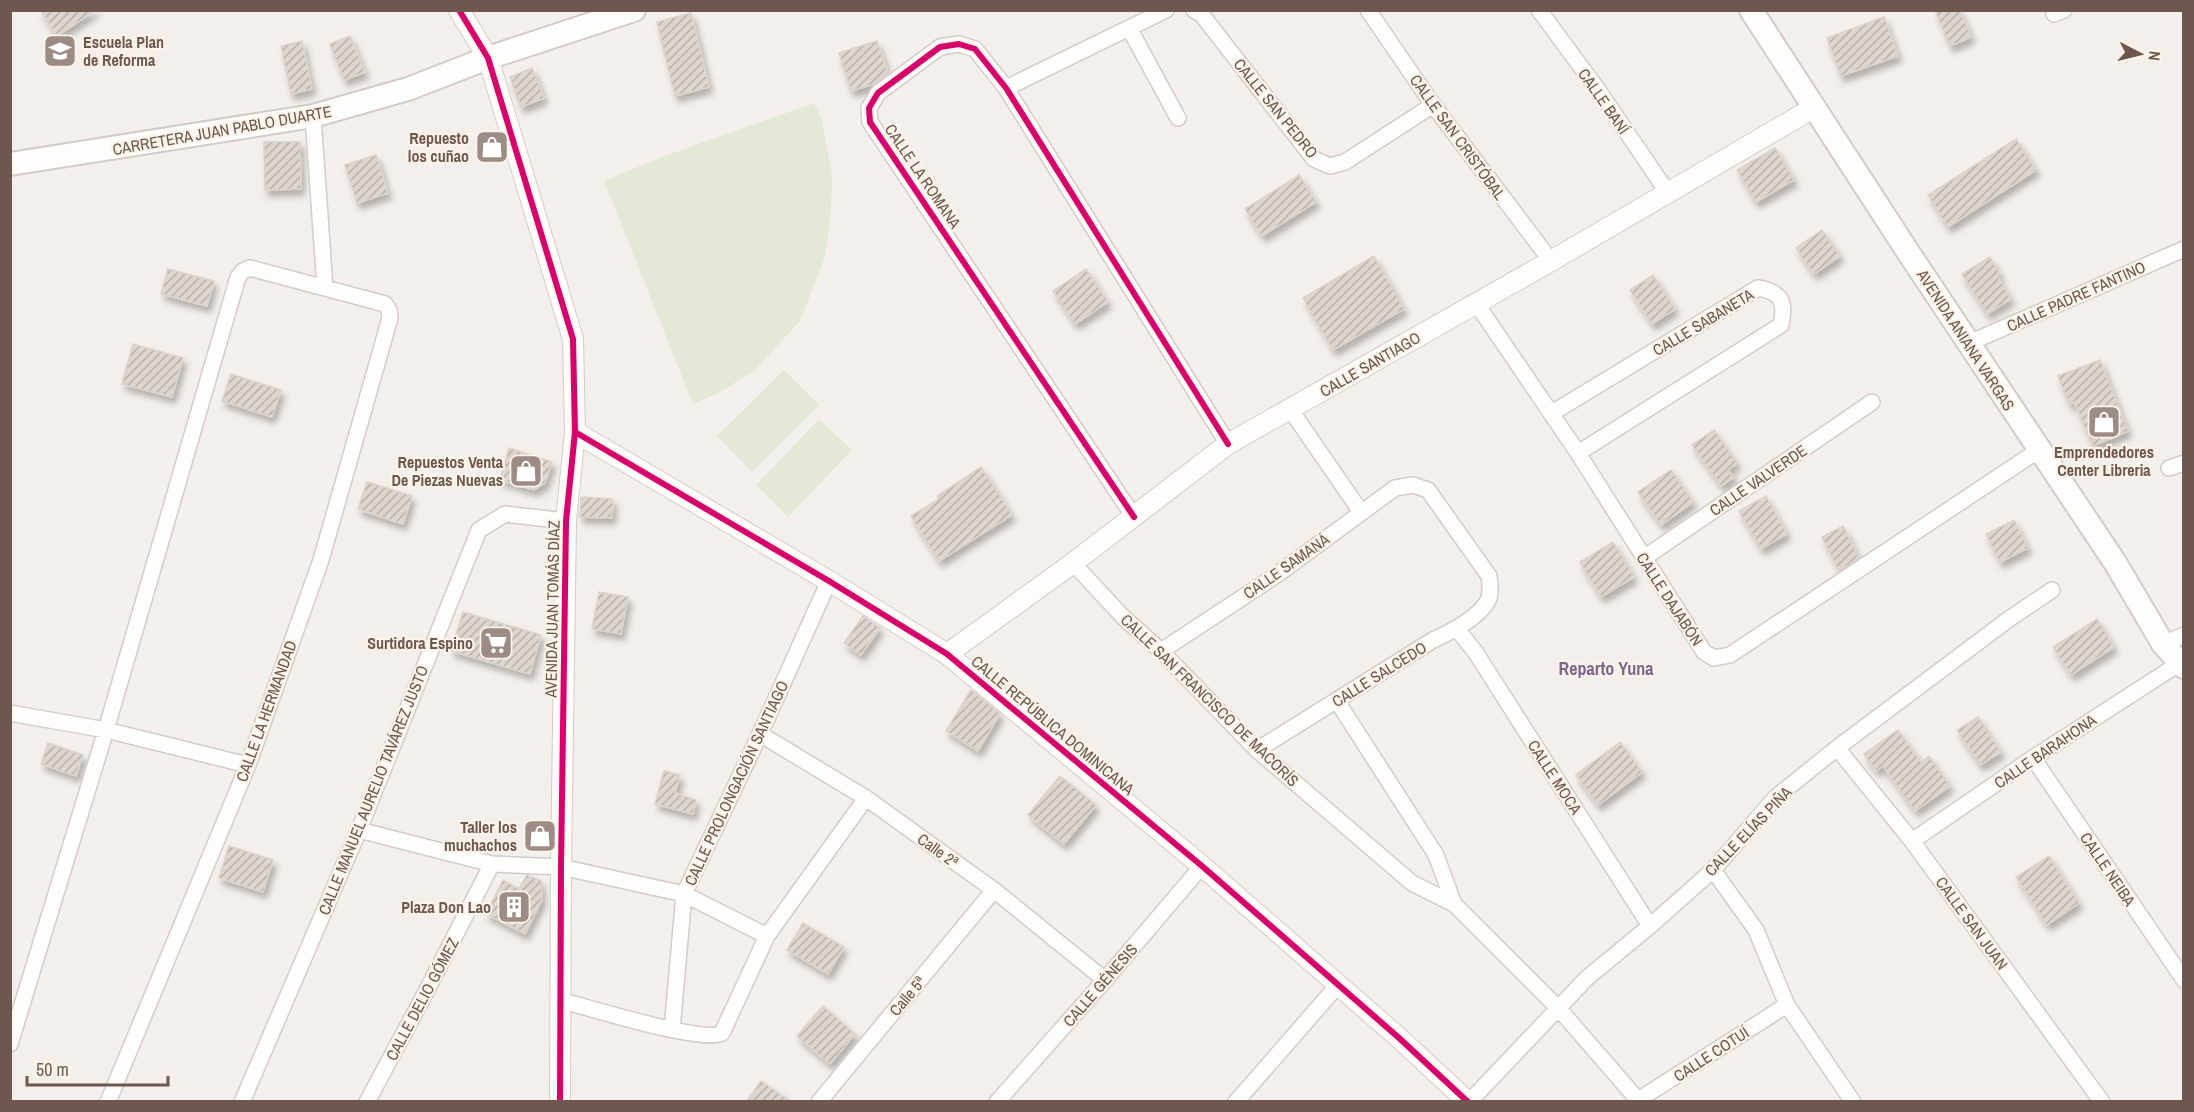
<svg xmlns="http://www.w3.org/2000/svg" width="2194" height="1112" viewBox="0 0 2194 1112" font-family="'Archivo Narrow',sans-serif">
	<defs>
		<pattern id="building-hatch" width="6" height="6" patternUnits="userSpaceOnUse" patternTransform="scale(1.5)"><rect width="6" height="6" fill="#ddd5d0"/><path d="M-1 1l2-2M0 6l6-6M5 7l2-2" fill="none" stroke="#b7b0ab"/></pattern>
		<filter id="shadow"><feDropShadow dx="3.5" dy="6" stdDeviation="3" flood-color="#0004"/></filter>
	</defs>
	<rect width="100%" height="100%" fill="#f4efea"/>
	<path fill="#e3e9d6" d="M814,103l8,17 10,56 -1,34 -6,47 -25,64 -46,50 -36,22 -25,11 -89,-223 58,-24z
		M784,370l35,35 -67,67 -35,-36z
		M819,419l33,31 -64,67 -32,-32z"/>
	<path fill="url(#building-hatch)" stroke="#dcd2cd" stroke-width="1.5" filter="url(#shadow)" d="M40,10h56l-39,26z
		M1935,10h25l11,27 -21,9z
		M691,13l18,74 -34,9 -18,-74z
		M1884,17l14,39 -57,20 -14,-38z
		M350,36l15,36 -21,8 -14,-36z
		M302,41l10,48 -21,5 -10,-48z
		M877,41l11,33 -14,10 -23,7 -12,-38z
		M532,68l12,30 -23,9 -11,-30z
		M2016,139l20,31 -88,57 -20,-32z
		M264,142h36l1,47 -36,1z
		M1775,148l19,32 -38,22 -19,-32z
		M376,155l12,38 -31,10 -12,-38z
		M1299,175l17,27 -54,34 -17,-27z
		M1822,230l18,26 -26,18 -18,-26z
		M1374,256l30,53 -71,41 -30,-52z
		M1990,257l10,17 -3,2 14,23 -24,15 -25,-40z
		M168,269l46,12 -7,25 -46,-12z
		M1086,269l22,33 -33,22 -22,-33z
		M1653,275l22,34 -23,15 -22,-34z
		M133,344l50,14 -11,39 -50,-13z
		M2100,360l28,71 -35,15 -19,-44 -5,2 -11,-28z
		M231,374l50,16 -9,27 -50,-16z
		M1714,430l23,33 -9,7 6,7 -13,9 -29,-41z
		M509,448l43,14 -7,21 -11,7 -34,-10z
		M981,467l31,48 -73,46 -28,-45 28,-17 -2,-3z
		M1671,470l22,32 -32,23 -23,-33z
		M367,482l45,14 -9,28 -45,-15z
		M1766,496l21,38 -26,15 -22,-38z
		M581,497l32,2 -1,19 -32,-1z
		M2014,520l14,28 -28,14 -14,-28z
		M1843,526l16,32 -20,13 -17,-34z
		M1613,542l21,35 -33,20 -21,-35z
		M599,592l29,5 -7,37 -29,-5z
		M463,612l78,23 -11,39 -79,-23z
		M863,616l17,12 -19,27 -17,-12z
		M2097,619l17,28 -43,28 -18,-28z
		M971,690l29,24 -22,37 -32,-20z
		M1978,717l23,35 -21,13 -23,-35z
		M1898,730l23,32 8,-6 21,30 -35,25 -32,-45 -7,5 -12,-17z
		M1620,742l22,30 -44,33 -22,-30z
		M48,743l35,12 -7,21 -35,-12z
		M664,771l16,4 -5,18 21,7 -3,14 -38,-10z
		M1060,776l36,29 -32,39 -36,-29z
		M229,846l44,14 -10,32 -44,-14z
		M2049,856l30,47 -32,22 -31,-48z
		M527,875l14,6 1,19 -17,34 -39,-20 17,-34 16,9z
		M803,923l41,24 -16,27 -41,-24z
		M823,1006l32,28 -25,30 -33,-28z
		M761,1081l29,20h-43z"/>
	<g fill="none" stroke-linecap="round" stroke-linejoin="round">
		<g stroke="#d3ccc8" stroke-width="18">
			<path id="minor" d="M1194,10l8,5 112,144 16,7 15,-4 88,-57
				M1368,10l65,95 118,156
				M1539,10l59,80 70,103
				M2054,14l10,-4
				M1129,28l49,90
				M1006,88l160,-78
				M1476,303l102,150 126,199 10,6 16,-3 309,-205
				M1969,343l215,-94
				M1290,409l71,103
				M1552,413l206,-125c24,4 28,14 23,37l-203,128
				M2169,468l15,-5
				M1134,517l-264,-395 -1,-14 9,-15 62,-46 19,-3 16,5 31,39 222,356
				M1644,558l228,-156
				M1073,563l50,54 38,34 96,99 155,133 42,21 105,105 79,91
				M1457,629l19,24 174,273
				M2163,644l21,-9
				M1161,651l117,-77 117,-86 18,-3 15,5 61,86c1,9 3,20 -3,28 -12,16 -35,28 -53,36l-176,110
				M1337,701l99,154 18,49
				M10,713l96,17 142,35
				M760,734l106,64 128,92 111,90
				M1837,748l75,93 190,261
				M2033,758l151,222
				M359,830l133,34 69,3 123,27 83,42
				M1912,841l121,-83 147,-95
				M1713,870l43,60 31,75 66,97
				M560,1000c26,7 145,44 162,33l45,-97 99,-138
				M672,1030l12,-136 76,-160 69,-153
				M10,1044l96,-314 132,-453 5,-6 7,-3 75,20
				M108,1102l140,-337 73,-205 69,-242 -1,-8 -4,-6 -60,-16 -12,-172
				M242,1102l117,-272 120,-300 26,-16 61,7
				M367,1102l61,-114 64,-124
				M819,1102l175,-212
				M997,1102l108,-122 97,-114
				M1236,1102l102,-117
				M1469,1102l118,-124 63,-52 63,-56 62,-72 62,-50 172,-129 43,-29
				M1635,1102l152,-97"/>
		</g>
		<g stroke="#d3ccc8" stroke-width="22">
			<path id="tertiary" d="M459,10l29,48 85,281 2,93 -9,89 -5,346 -1,235
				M575,432l254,149 118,73 255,212 196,171 70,65
				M947,654l126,-91 155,-119 323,-183 264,-154"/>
		</g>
		<g stroke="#d3ccc6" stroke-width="26">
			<path id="secondary" d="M1751,10l157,242 208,312 47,80 21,23
				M10,164l303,-48 95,-27 80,-31 146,-48"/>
		</g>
		<use href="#minor" stroke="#fdfdfc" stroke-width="15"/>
		<use href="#tertiary" stroke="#fdfdfc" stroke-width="20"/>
		<use href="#secondary" stroke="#fdfdfc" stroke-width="22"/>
		<g stroke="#fcf4eb" stroke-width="10">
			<path id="cycleway" d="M459,10l29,48 85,281 2,93 -9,89 -5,346 -1,235
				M575,432l254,149 118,73 255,212 196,171 70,65
				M1134,517l-264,-395 -1,-14 9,-15 62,-46 19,-3 16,5 31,39 222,356"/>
		</g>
		<use href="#cycleway" stroke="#d6006c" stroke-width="6"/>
	</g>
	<defs>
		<g id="school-square" transform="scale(1.725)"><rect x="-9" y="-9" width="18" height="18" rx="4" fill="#9d8c85" stroke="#fcf4eb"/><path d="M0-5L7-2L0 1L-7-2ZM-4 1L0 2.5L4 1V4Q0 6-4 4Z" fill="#fff"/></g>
		<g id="shop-square" transform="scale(1.725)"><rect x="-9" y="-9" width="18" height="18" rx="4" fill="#9d8c85" stroke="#fcf4eb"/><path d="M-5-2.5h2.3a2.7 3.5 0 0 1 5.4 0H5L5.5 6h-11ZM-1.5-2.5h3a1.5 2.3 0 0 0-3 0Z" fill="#fff"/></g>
		<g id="supermarket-square" transform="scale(1.725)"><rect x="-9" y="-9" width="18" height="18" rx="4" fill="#9d8c85" stroke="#fcf4eb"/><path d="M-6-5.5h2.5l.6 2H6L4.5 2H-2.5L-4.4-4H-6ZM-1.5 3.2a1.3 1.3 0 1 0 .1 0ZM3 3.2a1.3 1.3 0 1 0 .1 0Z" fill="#fff"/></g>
		<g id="building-square" transform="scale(1.725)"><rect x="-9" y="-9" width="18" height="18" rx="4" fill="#9d8c85" stroke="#fcf4eb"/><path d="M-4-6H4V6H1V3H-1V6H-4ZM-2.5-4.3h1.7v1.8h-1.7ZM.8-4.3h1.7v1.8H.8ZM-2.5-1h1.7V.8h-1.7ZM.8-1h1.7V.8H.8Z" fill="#fff"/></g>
	</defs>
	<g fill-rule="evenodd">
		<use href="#school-square" x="60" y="51"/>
		<use href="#shop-square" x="492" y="147"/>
		<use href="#shop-square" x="2104" y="422"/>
		<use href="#shop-square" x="526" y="471"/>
		<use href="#supermarket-square" x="496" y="643"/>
		<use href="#shop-square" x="540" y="836"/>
		<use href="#building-square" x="514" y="907"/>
	</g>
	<g text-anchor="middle" stroke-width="4.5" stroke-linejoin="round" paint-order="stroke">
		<g font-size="16" font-weight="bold" fill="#6e574e" stroke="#fcf4eb" text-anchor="end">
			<text x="83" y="48" text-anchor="start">Escuela Plan<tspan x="83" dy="18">de Reforma</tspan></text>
			<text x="469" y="144">Repuesto<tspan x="469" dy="18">los cuñao</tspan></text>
			<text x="2104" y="458" text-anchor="middle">Emprendedores<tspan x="2104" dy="18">Center Libreria</tspan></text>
			<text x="503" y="468">Repuestos Venta<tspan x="503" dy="18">De Piezas Nuevas</tspan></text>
			<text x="473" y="649">Surtidora Espino</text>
			<text x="517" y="833">Taller los<tspan x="517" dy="18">muchachos</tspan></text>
			<text x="491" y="913">Plaza Don Lao</text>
		</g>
		<g font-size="16" fill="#6e574e" stroke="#fcf4eb">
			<text transform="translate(1604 101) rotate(55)" y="6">CALLE BANÍ</text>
			<text transform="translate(1276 108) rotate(51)" y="6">CALLE SAN PEDRO</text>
			<text transform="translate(222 130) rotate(-10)" y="6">CARRETERA JUAN PABLO DUARTE</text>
			<text transform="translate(1458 137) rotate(54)" y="6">CALLE SAN CRISTÓBAL</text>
			<text transform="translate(923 176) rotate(56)" y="6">CALLE LA ROMANA</text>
			<text transform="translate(2076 296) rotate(-24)" y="6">CALLE PADRE FANTINO</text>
			<text transform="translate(1703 322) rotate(-31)" y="6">CALLE SABANETA</text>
			<text transform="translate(1966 340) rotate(57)" y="6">AVENIDA ANIANA VARGAS</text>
			<text transform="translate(1370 364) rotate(-30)" y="6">CALLE SANTIAGO</text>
			<text transform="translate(1758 480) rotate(-34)" y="6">CALLE VALVERDE</text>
			<text transform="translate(1286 566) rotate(-35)" y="6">CALLE SAMANÁ</text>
			<text transform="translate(1670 599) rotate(57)" y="6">CALLE DAJABÓN</text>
			<text transform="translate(552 609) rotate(-89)" y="6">AVENIDA JUAN TOMÁS DÍAZ</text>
			<text transform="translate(1379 674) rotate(-32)" y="6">CALLE SALCEDO</text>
			<text transform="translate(1210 700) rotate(44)" y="6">CALLE SAN FRANCISCO DE MACORÍS</text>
			<text transform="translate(266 711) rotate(-70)" y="6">CALLE LA HERMANDAD</text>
			<text transform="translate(1053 725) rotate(40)" y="6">CALLE REPÚBLICA DOMINICANA</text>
			<text transform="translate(2045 751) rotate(-34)" y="6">CALLE BARAHONA</text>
			<text transform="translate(1555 777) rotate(57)" y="6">CALLE MOCA</text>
			<text transform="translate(736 783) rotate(-65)" y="6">CALLE PROLONGACIÓN SANTIAGO</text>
			<text transform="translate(373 790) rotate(-68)" y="6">CALLE MANUEL AURELIO TAVÁREZ JUSTO</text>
			<text transform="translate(1748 831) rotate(-46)" y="6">CALLE ELÍAS PIÑA</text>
			<text transform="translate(938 850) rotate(36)" y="6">Calle 2ª</text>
			<text transform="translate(2108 869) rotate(56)" y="6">CALLE NEIBA</text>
			<text transform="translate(1972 923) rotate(54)" y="6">CALLE SAN JUAN</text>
			<text transform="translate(1100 985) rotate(-49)" y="6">CALLE GÉNESIS</text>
			<text transform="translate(907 996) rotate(-50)" y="6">Calle 5ª</text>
			<text transform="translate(422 999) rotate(-62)" y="6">CALLE DELIO GÓMEZ</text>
			<text transform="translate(1711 1054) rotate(-33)" y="6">CALLE COTUÍ</text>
		</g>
		<g font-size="18" font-weight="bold" fill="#7b668b" stroke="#fcf4eb">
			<text x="1606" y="675">Reparto Yuna</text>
		</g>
	</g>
	<rect width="2194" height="1112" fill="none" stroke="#6e574e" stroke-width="24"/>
	<g transform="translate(2140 54) rotate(97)" stroke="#fcf4eb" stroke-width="4.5" paint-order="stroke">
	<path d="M0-4.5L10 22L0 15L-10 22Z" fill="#6e574e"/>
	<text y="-9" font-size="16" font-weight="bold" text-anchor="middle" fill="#6e574e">N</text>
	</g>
	<path d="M27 1076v9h141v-9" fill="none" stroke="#6e574e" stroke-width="3"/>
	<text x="36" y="1076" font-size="18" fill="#6e574e" stroke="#fcf4eb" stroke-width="4.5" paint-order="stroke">50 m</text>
</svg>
